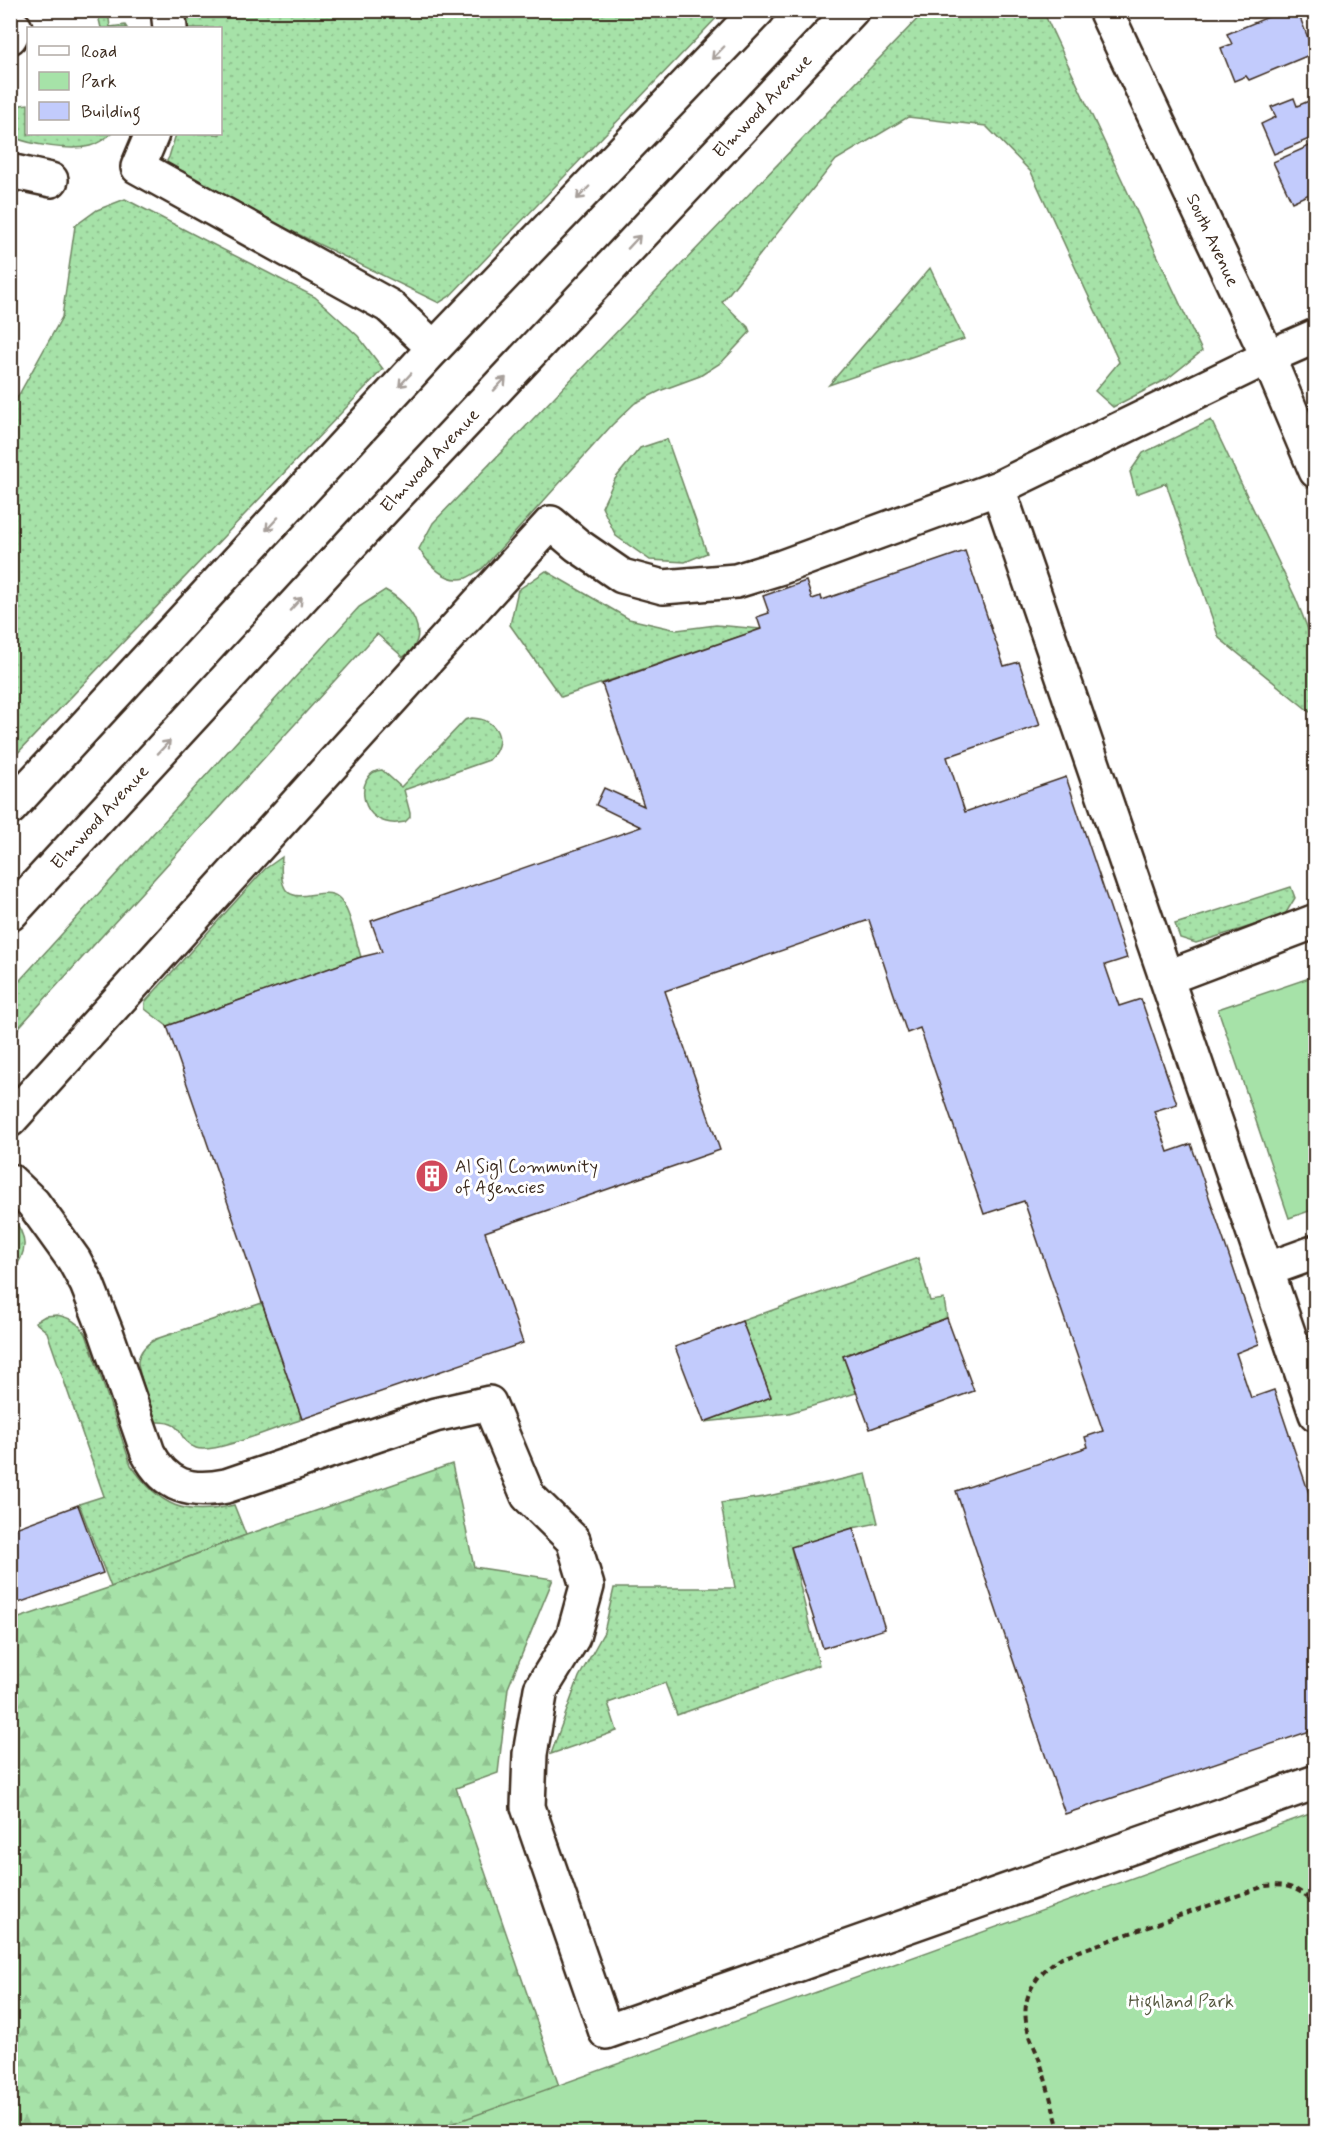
<svg xmlns="http://www.w3.org/2000/svg" width="1326" height="2143" viewBox="0 0 1326 2143" font-family="Mynerve,sans-serif">
	<defs>
		<pattern id="grass-dots" width="8" height="8" patternUnits="userSpaceOnUse" patternTransform="scale(1.5)"><rect width="8" height="8" fill="#a6e2a8"/><path d="M2 2h.1M6 6h.1" fill="none" stroke="#90c290" stroke-width="1.8" stroke-linecap="round"/></pattern>
		<pattern id="forest-firs" width="22" height="20" patternUnits="userSpaceOnUse" patternTransform="scale(1.5)"><rect width="22" height="20" fill="#a6e2a8"/><path d="M5 1l3.5 6h-7zM16 11l3.5 6h-7z" fill="#90c290"/></pattern>
	</defs>
	<rect width="100%" height="100%" fill="#fff"/>
	<filter id="ink" filterUnits="userSpaceOnUse"><feTurbulence type="fractalNoise" baseFrequency=".0167" numOctaves="2"/><feDisplacementMap in="SourceGraphic" scale="12" xChannelSelector="R" yChannelSelector="G"/><feConvolveMatrix kernelMatrix="1 2 1 2 8 2 1 2 1" color-interpolation-filters="sRGB"/></filter>
	<g filter="url(#ink)">
		<path fill="url(#grass-dots)" stroke="#708663" stroke-width="1.5" d="M97,11h11l2,16 15,-2 2,3h-26z
			M180,11h543l-273,285 -11,7 -276,-135 6,-11 7,-23h44v-106h-39z
			M925,11h118l159,340 -35,28 -54,28 -18,-16 24,-29 -88,-190 -45,-46 -78,-9 -72,43 -114,142 26,25 2,5 -28,30 -22,14 -38,14 -27,13 -23,22 -129,143c-5,3 -12,8 -17,10 -21,6 -37,-14 -47,-29l14,-26z
			M28,104v30h83c-5,4 -14,10 -21,12 -19,5 -59,-1 -77,-9 -4,-8 -5,-23 0,-31z
			M125,199l190,98 43,39 25,33 -372,391v-351l51,-92 13,-91 22,-16z
			M930,268l34,71 -135,46z
			M1211,420l85,179 19,48v69l-96,-78 -53,-155 -30,11 -6,-22 13,-19z
			M667,439l40,114 -22,9 -35,-2 -34,-24 -14,-29 13,-28 25,-31z
			M546,571l83,48 48,11 39,-5 45,4 -200,68 -51,-72 8,-35z
			M385,590c25,13 49,46 18,67l-26,-23 -366,402v-46l348,-383z
			M472,718c26,1 36,23 17,42l-85,30 6,23v4l-5,5c-48,10 -52,-51 -23,-52l19,17 64,-67z
			M282,857c-7,65 36,25 56,40 11,8 18,45 23,60l-194,69 -22,-17v-7l120,-133z
			M1291,887l4,11 -11,18 -88,27 -16,-5 -5,-14z
			M11,1216c17,20 18,36 0,57z
			M918,1258l12,43 14,-2 3,19 -104,38 13,37 -67,20 -85,9 67,-25 -29,-76z
			M262,1303l40,116 -2,-2v3c-19,6 -88,35 -104,28 -21,-8 -9,-27 -40,-26 -4,-12 -19,-51 -18,-61 2,-11 8,-17 18,-22z
			M57,1315c14,3 20,7 29,19l45,131c29,42 54,52 103,40l12,30 -135,52 -32,-83 25,-8 -57,-164 -12,-10 10,-6z
			M866,1474l12,49 -25,5 -62,20 28,117 -142,50 -12,-32 -57,20 9,28 -66,23 28,-77 25,-45 10,-44h121l-14,-85 43,-6z"/>
		<path fill="url(#forest-firs)" stroke="#708663" stroke-width="1.5" d="M452,1464l22,103 79,12 -45,109 -10,85 -42,15 103,298 -126,46h-422l-1,-511 101,-34 135,-52z"/>
		<path fill="#a6e2a8" stroke="#708663" stroke-width="1.5" d="M1315,976v233l-26,9 -71,-209z
			M1315,1812v320h-886z"/>
		<path fill="#c2cbfc" stroke="#3b2a1e" stroke-width="1.5" d="M1285,10h12l17,43 -65,27 -3,-4 -12,5 -13,-33 11,-4 -5,-10z
			M1294,98l3,8 19,-8v38l-42,18 -13,-30 15,-7 -5,-10z
			M1316,143v48l-24,11 -19,-40z
			M965,551l39,115 15,-4 21,63 -93,32 18,55 101,-35 61,181 -22,7 14,41 22,-7 36,105 -23,7 14,41 23,-8 68,200 -23,9 15,45 23,-8 42,124v61l-4,2 4,10v142l-251,85 -109,-323 132,-44 -3,-10 18,-6 -79,-230 -40,13 -64,-186 -13,5 -38,-113 -204,71 55,159 -235,82 38,111 -221,76 -135,-393 194,-69 21,-5 -11,-31 270,-94 -45,-22 8,-17 40,18 -42,-122 159,-55 -4,-12 12,-4 -6,-17 43,-15 6,18 9,-3 1,4z
			M947,1318l27,73 -104,38 -27,-73z
			M742,1321l29,76 -67,25 -29,-75z
			M78,1505l25,68 -93,33v-76z
			M853,1528l32,101 -62,19 -32,-101z"/>
		<g fill="none" stroke-linecap="round" stroke-linejoin="round">
			<g stroke="#3b2a1e" stroke-width="38">
				<path id="minor" d="M168,10l2,18
					M10,37l5,-9
					M152,134l-14,33 251,139 45,42
					M10,171l41,9
					M998,488l318,926
					M1166,978l150,-57
					M10,1120l541,-597 26,22 45,31 41,11 73,-6 46,-14 216,-79 270,-131 48,-21
					M10,1181l23,22 21,29 20,28 13,24 19,48 42,121c18,34 42,40 78,33l209,-71 54,-12 39,93 45,44 14,46 -14,51 -32,52 -11,65 -2,53 78,225 710,-250
					M1266,1270l50,-18"/>
			</g>
			<g stroke="#3b2a1e" stroke-width="38">
				<g id="major">
					<path id="s1" d="M1105,10l163,347 48,114"/>
					<path d="M10,808l424,-460 324,-338"/>
					<path id="s2" d="M10,914l352,-382 490,-522"/>
				</g>
			</g>
			<path stroke="#3b2a1e" stroke-width="4" stroke-dasharray="6 4.5" stroke-linecap="butt" d="M1060,2132c-7,-22 -12,-45 -19,-67 -4,-14 -13,-29 -15,-44 -4,-28 13,-50 36,-64l203,-71c23,-3 38,3 51,22"/>
			<use href="#minor" stroke="#fff" stroke-width="33"/>
			<use href="#major" stroke="#fff" stroke-width="33"/>
		</g>
		<defs><path id="oneway-shaft" d="M-6 0H5M1.5-3L5.5 0L1.5 3" fill="none" stroke-width="1.6" stroke-linecap="round" stroke-linejoin="round" transform="scale(1.5)"/></defs>
		<g stroke="#a79f9a">
			<use href="#oneway-shaft" transform="translate(718 53) rotate(134)"/>
			<use href="#oneway-shaft" transform="translate(583 193) rotate(134)"/>
			<use href="#oneway-shaft" transform="translate(634 242) rotate(-47)"/>
			<use href="#oneway-shaft" transform="translate(405 380) rotate(133)"/>
			<use href="#oneway-shaft" transform="translate(500 384) rotate(-47)"/>
			<use href="#oneway-shaft" transform="translate(272 524) rotate(133)"/>
			<use href="#oneway-shaft" transform="translate(296 604) rotate(-47)"/>
			<use href="#oneway-shaft" transform="translate(164 747) rotate(-47)"/>
		</g>
	</g>
	<defs>
		<g id="building-disc" transform="scale(1.725)"><circle r="9.5" fill="#d1495b" stroke="#fff"/><path d="M-4-6H4V6H1V3H-1V6H-4ZM-2.5-4.3h1.7v1.8h-1.7ZM.8-4.3h1.7v1.8H.8ZM-2.5-1h1.7V.8h-1.7ZM.8-1h1.7V.8H.8Z" fill="#fff"/></g>
	</defs>
	<g fill-rule="evenodd">
		<use href="#building-disc" x="432" y="1176"/>
	</g>
	<g text-anchor="middle" stroke-width="6" stroke-linejoin="round" paint-order="stroke">
		<g font-size="18" fill="#3b2a1e" stroke="#fff">
			<text dy="6" stroke="none"><textPath href="#s2" startOffset="1104">Elmwood Avenue</textPath></text>
			<text dy="6" stroke="none"><textPath href="#s1" startOffset="254">South Avenue</textPath></text>
			<text dy="6" stroke="none"><textPath href="#s2" startOffset="618">Elmwood Avenue</textPath></text>
			<text dy="6" stroke="none"><textPath href="#s2" startOffset="132">Elmwood Avenue</textPath></text>
		</g>
		<g font-size="18" fill="#3b2a1e" stroke="#fff" text-anchor="start">
			<text x="455" y="1172">Al Sigl Community<tspan x="455" dy="21">of Agencies</tspan></text>
		</g>
		<g font-size="18" fill="#565840" stroke="#fff">
			<text x="1181" y="2007">Highland Park</text>
		</g>
	</g>
	<rect width="1326" height="2143" fill="none" stroke="#fff" stroke-width="36"/>
	<rect x="18" y="18" width="1290" height="2107" fill="none" stroke="#3b2a1e" stroke-width="2" filter="url(#ink)"/>
	<rect x="27" y="27" width="195" height="108" fill="#ffffff" stroke="#b1aaa5" stroke-width="1.5"/>
	<rect x="39" y="46" width="30" height="9" fill="#ffffff" stroke="#b1aaa5" stroke-width="1.5"/>
	<text x="81" y="57" font-size="18" fill="#3b2a1e">Road</text>
	<rect x="39" y="72" width="30" height="18" fill="#a6e2a8" stroke="#b1aaa5" stroke-width="1.5"/>
	<text x="81" y="87" font-size="18" fill="#3b2a1e">Park</text>
	<rect x="39" y="102" width="30" height="18" fill="#c2cbfc" stroke="#b1aaa5" stroke-width="1.5"/>
	<text x="81" y="117" font-size="18" fill="#3b2a1e">Building</text>
</svg>
